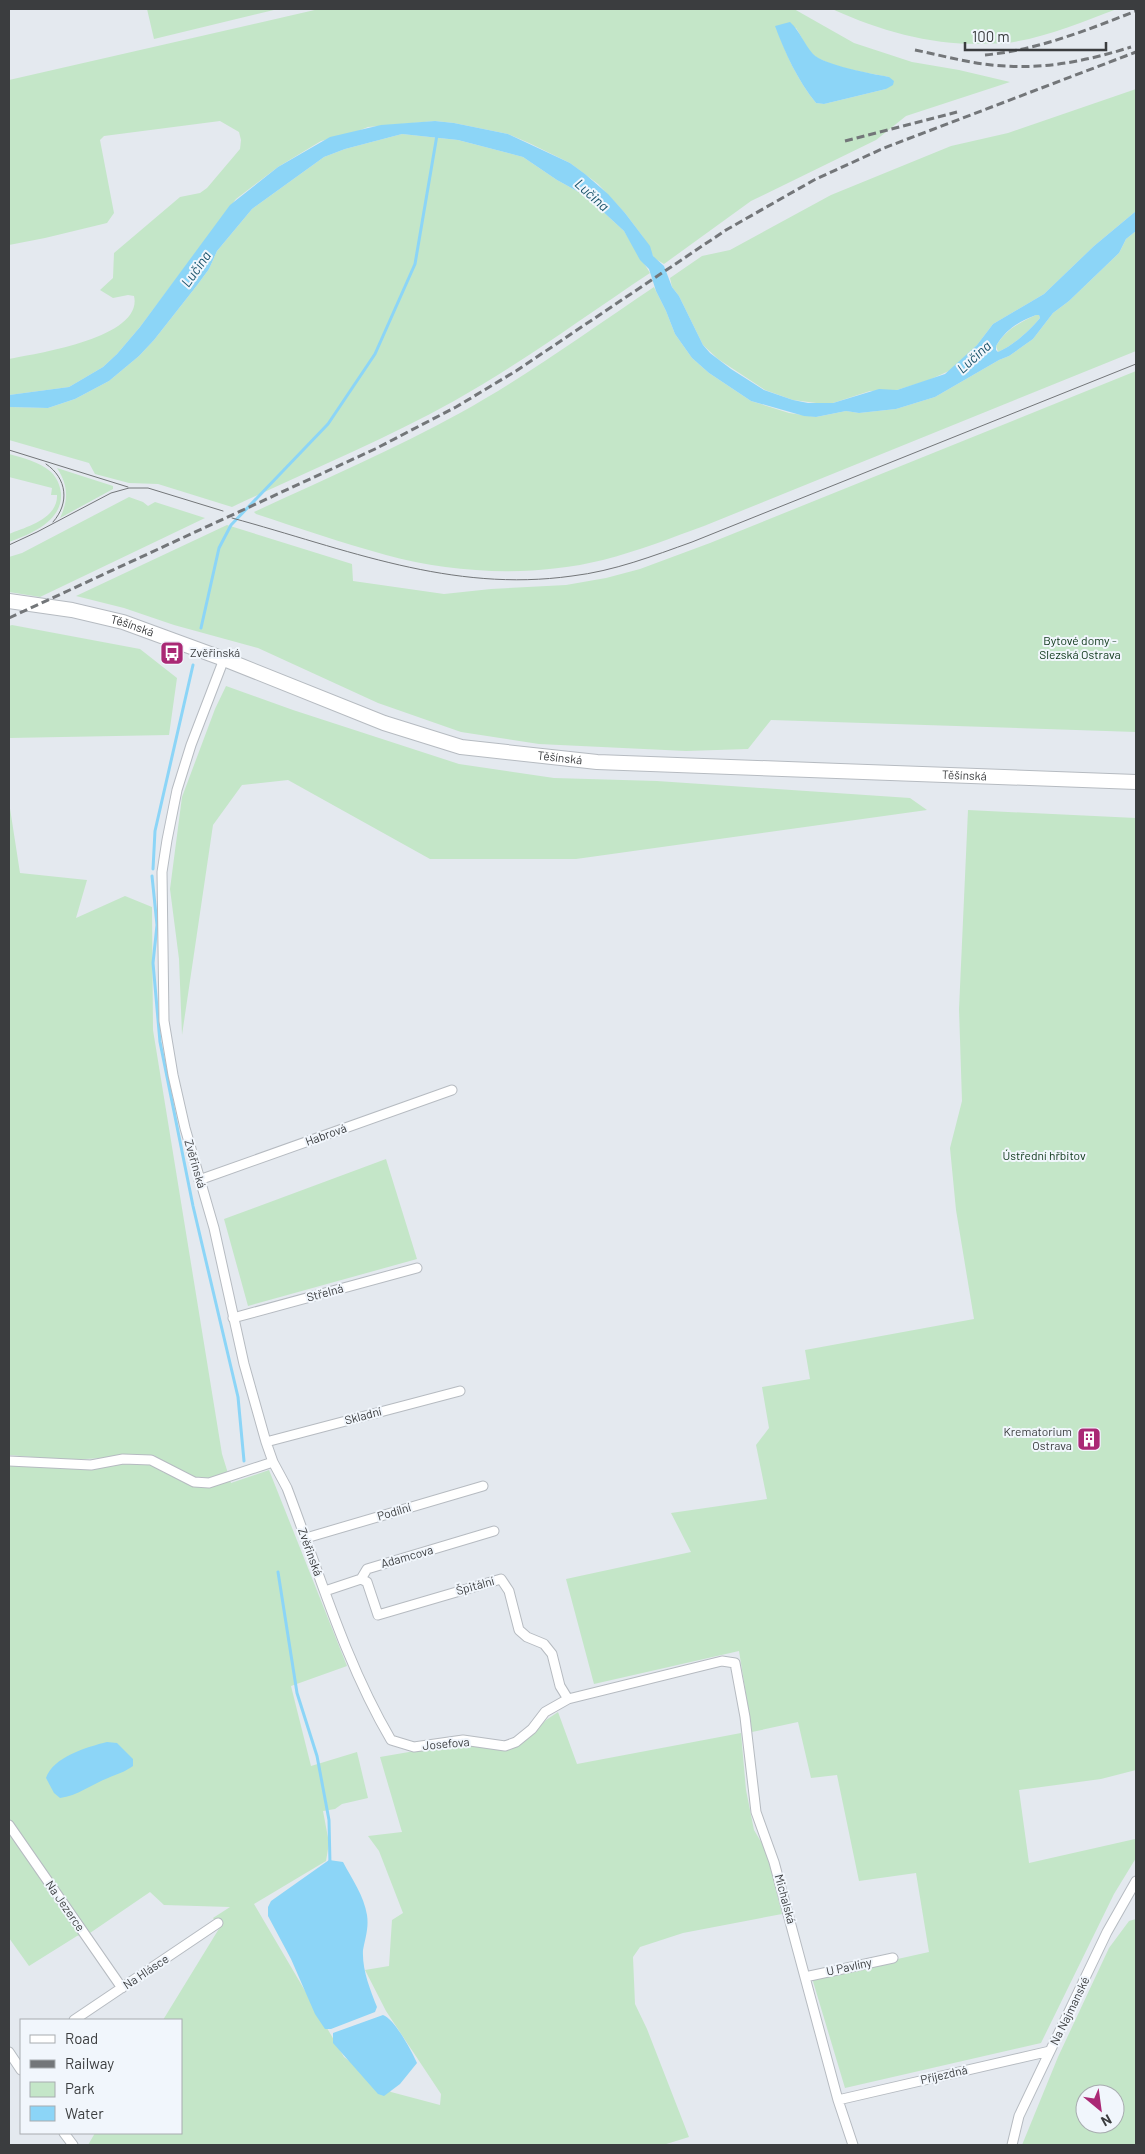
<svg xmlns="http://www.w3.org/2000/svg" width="1145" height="2154" viewBox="0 0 1145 2154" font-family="Barlow,sans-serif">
	<rect width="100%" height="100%" fill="#e4e9ef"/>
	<path fill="#c4e6c8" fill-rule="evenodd" d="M147,9h131l-124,30z
		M319,9h475l60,34 58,19 47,8 51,12 -104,34 -30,24 -125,61 -87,63 -10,-6 -11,-21 -18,-24 -27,-29 -28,-21 -41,-20 -21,-9 -54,-11 -19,-2 -67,6 -10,4 -37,10 -43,26 -42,32 -96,128 -23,27 -14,13 -34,20 -60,8v-36c26,-5 135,-21 125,-63l-6,-1 -15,3 -13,-8 13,-12 1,-25 66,-56 20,-4 7,-5 33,-39 1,-9 -2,-8 -19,-11 -116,15 -4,4 14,73 -7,10 -62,15 -36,7v-165zM776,26l20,2c6,9 11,23 20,29 18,11 52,16 73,20l-3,12 -62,15 -8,-1c-18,-22 -31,-50 -40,-77z
		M832,9h285c-35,13 -72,29 -110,34 -8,1 -18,0 -27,1 -54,0 -99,-13 -148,-35z
		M1136,89v122l-42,35 -50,48 -51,30 -16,21 -26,25 -22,10 -32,10 -27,1 -37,12 -9,1 -31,-4 -28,-10 -47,-31 -15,-14 -24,-49 -7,-9 -2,-9 32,-22 28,-6 101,-55 120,-49 57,-13z
		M402,134l56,6 65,17 34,23 29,16 38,35 26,42c-65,43 -128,90 -196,128 -72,40 -148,71 -222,106l-74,-23 -29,-1 -34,-9 -6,-11 -80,-23v-33l39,1 27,-9 34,-18 30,-25 15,-16 44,-56 11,-15 8,-18 35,-42 72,-52 21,-8z
		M1136,231v120l-432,175c-33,12 -66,25 -101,34 -69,17 -148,14 -217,-5 -44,-12 -87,-27 -130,-41l-2,-2c69,-32 139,-62 206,-99 67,-37 130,-83 194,-126l12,24 9,23 17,24 17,15 42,28 38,12 27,4 30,-6 13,2 37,-4 39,-12 64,-37 10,-4 24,-17 20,-26 16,-12 50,-48 7,-14z
		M1036,315h3l1,3c-10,12 -27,28 -42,34l-2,-6c10,-17 23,-23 40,-31z
		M1136,371v361l-365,-12 -23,29 -62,2 -147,-7 -78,-12 -83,-29 -120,-55 -84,-23 -50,-17 -48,-12 151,-71 125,39 1,17 91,13 47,-5 75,-4 40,-7 34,-9 70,-26z
		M9,454c14,4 31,8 42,18 6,6 9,13 10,21 2,28 -30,41 -52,49v-8c17,-7 49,-15 48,-39h-6l1,-7 -43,-11z
		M57,468l56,18v3l-53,29c9,-19 8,-33 -3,-50z
		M129,497l14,5 5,4 7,-4 50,16 -165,79 -31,-5v-35l13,-4z
		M12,625l128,24 37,29 -8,57 -160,3v-112z
		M226,686l67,24 166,54 95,14 103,3 253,17 17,12 -351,49h-146l-142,-79 -46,5 -29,40 -31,210 -3,-76 -9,-70 12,-92 33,-88z
		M9,802l11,71 67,7 -11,38 49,-22 27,11 1,123 69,424 9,29 38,-13 78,196 -56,20 20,80 46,-14 11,46 -26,6 -7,5 -12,2 6,32 -3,18 -72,43 90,153 47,35 49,13 1,-11 -55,-83 -21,-41 24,-4 3,-46 11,-7 -24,-62 -11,-15 34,-4 -22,-75 81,-14 49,6 23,-15 13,-14 12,-8 19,52 164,-31 5,57 8,40 12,20 16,64 -99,19 -43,14 -7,10 2,47 12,25 42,108 -26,8h-575l7,-12h86v-113h-18l57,-93 -7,-9 17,-11 -66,-2 -14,-13 -60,41 -13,3 -48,30 -20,-28v-473l81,4 33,-5h29l12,9 -10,-18 -86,5 -59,-5z
		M968,810l168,8v952l-35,9 -82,11 10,73 106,-24 1,19 -22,36 -73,149 -196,45 -33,-110 117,-26 -13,-79 -57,8 -22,-106 -26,3 -13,-56 -46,10 -13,-81 -145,33 -28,-105 125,-27 -20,-39 96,-14 -11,-54 13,-17 -7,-41 48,-8 -5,-29 169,-31 -18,-109 -6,-62 12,-47 -3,-92z
		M386,1159l31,100 -169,47 -24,-87z
		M1136,1919v226h-114l36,-88 51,-109 20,-27zM1085,2094h30v30h-30z"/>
	<path fill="#8cd5f7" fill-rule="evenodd" d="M790,22c10,9 14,22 23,32 10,11 60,20 76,23l5,4 -1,4 -7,4 -62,15 -8,-1c-18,-22 -31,-50 -41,-77z
		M435,121l19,2 54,11 62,29 15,11 23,20 17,19 25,33 3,10 11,10 8,21 7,9 24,49 7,8 21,16 33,21 29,10 15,3h25l46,-14 18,1 48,-16 32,-29 16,-21 51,-30 50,-48 42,-35v20l-10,8 -7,14 -50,48 -16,12 -20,26 -24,17 -10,4 -64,37 -39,12 -37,4 -13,-2 -30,6 -12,-1 -53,-15 -42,-28 -17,-15 -17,-24 -9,-23 -10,-20 -7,-22 -9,-9 -16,-29 -38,-35 -29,-16 -34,-23 -65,-17 -56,-6 -57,15 -21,8 -72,52 -35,42 -8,18 -11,15 -44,56 -15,16 -30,25 -34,18 -27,9 -39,-1v-12l60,-8 34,-20 14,-13 23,-27 90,-122 48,-38 52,-30 51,-12zM1036,315h3l1,3c-10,12 -27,28 -42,34l-2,-2v-4c10,-17 22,-24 40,-31z
		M107,1742l10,1 16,16v7c-8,6 -16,8 -25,12 -16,6 -31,18 -48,20l-6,-5 -8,-15c7,-21 41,-31 61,-36z
		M329,1860l14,2c9,17 21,34 24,53 2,13 -2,24 -4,35 -1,20 7,39 14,57l-2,5 -44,17h-6l-10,-15 -24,-55 -23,-43v-9l3,-6z
		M383,2015c12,4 29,37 34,48l-17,21 -16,12 -6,-2 -45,-51v-10z"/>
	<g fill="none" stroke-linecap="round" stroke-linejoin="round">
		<path stroke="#8cd5f7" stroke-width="3" d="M201,628l18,-80 12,-23 97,-101 47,-70 40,-90 22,-129
			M153,869l2,-38 38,-166
			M152,876l5,49 -4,38 7,79 33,164 45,191 6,64
			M278,1572l19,121 20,63 12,64 1,44"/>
		<g stroke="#b6bbc1" stroke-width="11">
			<path id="minor" d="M224,659l-33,86 -14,45 -10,50 -5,32 2,149 9,54 12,53 29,100 30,136 22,78 7,20 14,26c32,84 58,174 104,252l23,7 49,-7 42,6 11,-4 16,-13 13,-17 23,-13 154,-38 13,2 10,54 11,95 18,50 64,238 15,45
				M199,1180l253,-90
				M233,1318l184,-50
				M266,1442l194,-51
				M9,1461l82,4 32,-6 28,1 43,22 15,1 64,-21
				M306,1538l177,-52
				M361,1579l6,3 11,33 123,-36 8,12 10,39 8,7 17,7 8,10 8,32 8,13
				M325,1591l36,-12 6,-10 127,-38
				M9,1825l113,163
				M805,1977l88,-19
				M74,2020l144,-97
				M9,2052l12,18
				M838,2100l212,-49
				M64,2133l9,12
				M1012,2145l7,-29 88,-184 29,-51"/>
		</g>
		<g stroke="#b6bbc1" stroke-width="16">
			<g id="secondary">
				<path id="s1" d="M9,601l63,9 51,12 101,37 160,64 77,24 136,15 539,20"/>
			</g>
		</g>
		<use href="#minor" stroke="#fff" stroke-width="9"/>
		<use href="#secondary" stroke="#fff" stroke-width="14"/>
		<path stroke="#737679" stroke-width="1" d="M9,450l119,37
			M46,464c21,14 24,39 7,58
			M232,518c114,31 219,75 340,58 42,-5 81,-20 120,-34l444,-178
			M9,545l28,-13 74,-39 18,-5h19l75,23"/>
		<path stroke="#737679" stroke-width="3" stroke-dasharray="8 4" stroke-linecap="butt" d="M915,50c30,6 60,15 91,16 42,3 84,-6 125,-19
			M985,55c53,-5 102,-25 151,-44
			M845,141l112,-29
			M9,618l366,-169 81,-42 60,-36 210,-141 88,-50 70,-32 252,-96"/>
	</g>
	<defs>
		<g id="bus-square" transform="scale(1.25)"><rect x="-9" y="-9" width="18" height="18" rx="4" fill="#aa2975" stroke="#f1f6fc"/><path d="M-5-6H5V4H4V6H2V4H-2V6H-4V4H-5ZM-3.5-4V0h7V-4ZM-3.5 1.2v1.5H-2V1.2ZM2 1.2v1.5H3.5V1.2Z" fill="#fff"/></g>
		<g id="building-square" transform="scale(1.25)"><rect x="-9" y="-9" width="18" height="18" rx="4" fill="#aa2975" stroke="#f1f6fc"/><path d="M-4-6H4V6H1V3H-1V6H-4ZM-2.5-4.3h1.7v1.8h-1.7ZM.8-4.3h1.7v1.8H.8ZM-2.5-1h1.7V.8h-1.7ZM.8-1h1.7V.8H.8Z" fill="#fff"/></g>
	</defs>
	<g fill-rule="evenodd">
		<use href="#bus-square" x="172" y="653"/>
		<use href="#building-square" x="1089" y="1439"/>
	</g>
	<g text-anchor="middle" stroke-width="4" stroke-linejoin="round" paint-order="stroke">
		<g font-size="12" fill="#3b3d3f" stroke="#f1f6fc">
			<text dy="4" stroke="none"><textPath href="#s1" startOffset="126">Těšínská</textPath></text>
			<text dy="4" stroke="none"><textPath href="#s1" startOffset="576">Těšínská</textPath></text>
			<text dy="4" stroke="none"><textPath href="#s1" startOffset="981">Těšínská</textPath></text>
			<text transform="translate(326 1135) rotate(-20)" y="4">Habrová</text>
			<text transform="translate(195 1164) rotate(74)" y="4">Zvěřinská</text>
			<text transform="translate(325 1293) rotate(-15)" y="4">Střelná</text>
			<text transform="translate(363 1416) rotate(-15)" y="4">Skladní</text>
			<text transform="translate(394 1512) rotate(-17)" y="4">Podílní</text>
			<text transform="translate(310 1552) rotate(70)" y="4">Zvěřinská</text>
			<text transform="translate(407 1557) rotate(-16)" y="4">Adamcova</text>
			<text transform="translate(475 1586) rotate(-16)" y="4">Špitální</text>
			<text transform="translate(446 1744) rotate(-5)" y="4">Josefova</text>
			<text transform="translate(785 1899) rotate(75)" y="4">Michalská</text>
			<text transform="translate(65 1906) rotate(55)" y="4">Na Jezerce</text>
			<text transform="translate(849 1967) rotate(-12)" y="4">U Pavlíny</text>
			<text transform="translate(146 1972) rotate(-34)" y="4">Na Hlásce</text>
			<text transform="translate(1070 2011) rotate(-64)" y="4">Na Najmanské</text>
			<text transform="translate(944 2075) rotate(-13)" y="4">Příjezdná</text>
		</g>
		<g font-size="12" fill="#0b3517" stroke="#f1f6fc">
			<text x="1080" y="645">Bytové domy -<tspan x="1080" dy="14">Slezská Ostrava</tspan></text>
			<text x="1044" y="1160">Ústřední hřbitov</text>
		</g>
		<g font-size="12" fill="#3b3d3f" stroke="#f1f6fc" text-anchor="start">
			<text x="190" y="657">Zvěřinská</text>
			<text x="1072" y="1436" text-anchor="end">Krematorium<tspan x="1072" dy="14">Ostrava</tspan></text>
		</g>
		<g font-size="14" font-style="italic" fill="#175169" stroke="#f1f6fc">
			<text transform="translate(592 195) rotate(42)" y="5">Lučina</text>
			<text transform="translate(196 269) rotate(-55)" y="5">Lučina</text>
			<text transform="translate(974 357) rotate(-42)" y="5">Lučina</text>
		</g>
	</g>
	<rect width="1145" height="2154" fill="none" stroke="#3b3d3f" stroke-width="20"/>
	<rect x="20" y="2019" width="162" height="115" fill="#f1f6fc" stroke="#a8acb0"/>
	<rect x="30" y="2035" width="25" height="8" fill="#ffffff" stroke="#a8acb0"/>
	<text x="65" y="2044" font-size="15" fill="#3b3d3f">Road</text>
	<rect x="30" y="2060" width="25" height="8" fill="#737679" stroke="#a8acb0"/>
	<text x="65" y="2069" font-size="15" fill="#3b3d3f">Railway</text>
	<rect x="30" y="2082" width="25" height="15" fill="#c4e6c8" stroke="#a8acb0"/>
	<text x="65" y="2094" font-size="15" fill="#3b3d3f">Park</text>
	<rect x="30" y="2106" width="25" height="15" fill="#8cd5f7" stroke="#a8acb0"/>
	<text x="65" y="2119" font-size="15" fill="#3b3d3f">Water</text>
	<g transform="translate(1100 2109) rotate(151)"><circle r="24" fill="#f1f6fc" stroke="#a8acb0"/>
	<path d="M0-4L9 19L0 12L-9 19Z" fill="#aa2975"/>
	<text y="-8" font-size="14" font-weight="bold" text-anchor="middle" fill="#3b3d3f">N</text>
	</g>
	<path d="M965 42v8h141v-8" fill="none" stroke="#3b3d3f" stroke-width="2.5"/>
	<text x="972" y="42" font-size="15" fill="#3b3d3f" stroke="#f1f6fc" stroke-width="4" paint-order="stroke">100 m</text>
</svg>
